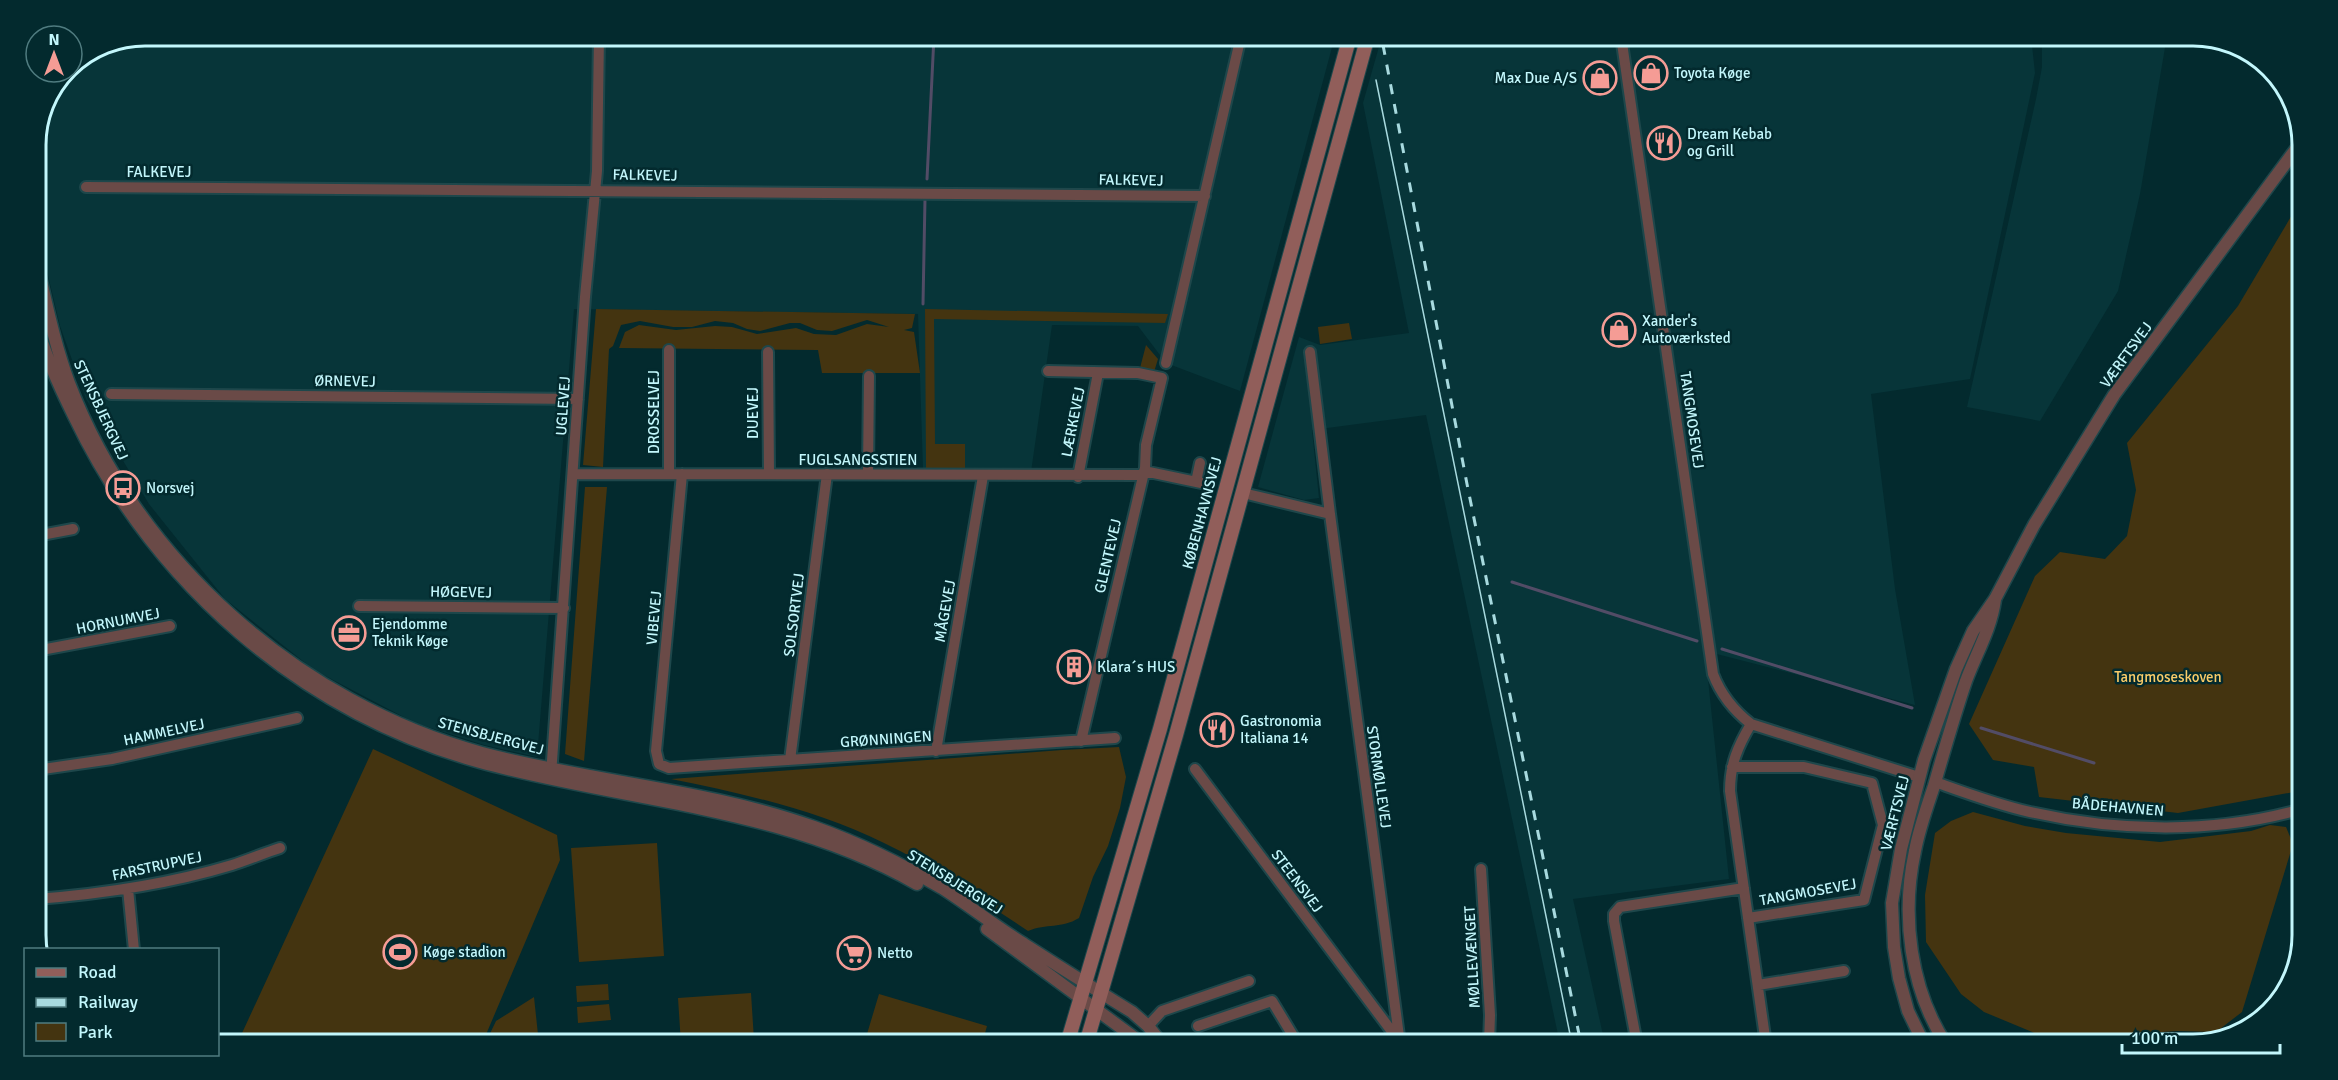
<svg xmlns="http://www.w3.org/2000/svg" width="2338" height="1080" viewBox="0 0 2338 1080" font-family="Signika,sans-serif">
	<rect width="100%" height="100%" fill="#032a2e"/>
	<path fill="#073539" d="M145,36h1190l-95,355 -74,-28 -28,-37 -86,-1 -21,147 -108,-2 -5,-156 -344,-5 -37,448 -53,-12 -69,-22 -101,-53 -89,-71 -76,-95 -63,-105 -26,-73 -18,-76 -6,-44v-68l30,-66h6v-7l32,-21z
		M1382,36h649l4,37 -65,306 -99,15 24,195 20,116 -210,-54 24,228 -156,20 32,145h-45l-134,-629 -114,15 7,68 -15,2 -46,-13 41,-150 21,8 89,-12 -46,-230z
		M2042,36h125l-27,158 -22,97 -78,130 -73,-14 69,-308 6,-32z"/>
	<path fill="#443410" d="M2302,198v588l-8,6 -116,21 -139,-16 -5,-30 -41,-7 -24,-36 66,-148 25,-24 45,7 22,-23 9,-46 -9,-47 111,-137z
		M596,309l319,5 -3,14 -8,2 10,2 6,41h-98l-4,-23 -199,-2 6,-16 14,-7 37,5 39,-4 17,1 25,7 39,-6 18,6 22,1 31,-11 22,3 -22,-7 -35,11 -15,-1 -17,-7h-10l-30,8 -13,-2 -14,-6 -18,-2 -23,6h-19l-33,-6 -19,4 -8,21 -4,3 -6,118 -20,-2z
		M925,309l243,5 -3,9 -231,-4 1,125h30v25l-39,-1z
		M1349,323l3,16 -32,5 -2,-17z
		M1146,345l12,14 -4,13 -14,-4z
		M585,487h22l-23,274 -19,-7z
		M1119,747l7,30 -6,31 -12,38 -15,31 -14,41c-18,11 -32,5 -51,13 -47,-31 -93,-64 -144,-88 -67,-33 -139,-49 -213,-64l391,-29z
		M373,749l184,86 3,25 -78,184h-245z
		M1973,812l52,14 41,7 94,9 91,-11 19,-6 16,2 7,17 -51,168 -26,20 -38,-1 -129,8 -65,-27 -23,-18 -35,-52 -1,-47 10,-62 16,-12z
		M657,843l7,113 -85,6 -8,-114z
		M608,984l1,16 -32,2 -1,-16z
		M751,993l3,47 -73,4 -3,-46z
		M879,994l108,32 -5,18h-118z
		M534,997l5,47h-54l11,-23z
		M609,1004l2,16 -33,3 -1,-16z
		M1261,1033l7,11h-39z"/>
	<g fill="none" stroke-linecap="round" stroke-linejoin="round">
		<path stroke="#524c66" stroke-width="3" d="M927,179l7,-143
			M923,304l2,-105
			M1512,582l185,59
			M1722,649l190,59
			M1981,728l113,35"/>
		<g stroke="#1e474b" stroke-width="14">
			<path id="minor" d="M1621,36l92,638c8,21 20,36 38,50l168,53
				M86,187l1119,9
				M768,352l1,122
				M1310,352l20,162
				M1166,363l75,-327
				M1048,371l90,2 24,5 -16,67 -1,23 -64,273
				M111,394l467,5
				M1144,471l62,13
				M573,474l569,1
				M669,474v-124
				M682,474l-26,277 3,13 10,4 446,-30
				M868,474l1,-98
				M1078,477l20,-104
				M1196,482l4,-19
				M1243,493l87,21 70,530
				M36,536l37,-7
				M359,606l205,2
				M36,651l134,-25
				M1751,724c-13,22 -21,40 -21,67l36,253
				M936,751l47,-275
				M790,760l37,-286
				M1732,767h72l68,16 11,42 -19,75 -116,18
				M1195,769l204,272
				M36,770l76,-11 185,-41
				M551,775l34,-478 12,-126 2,-135
				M1935,782c31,11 63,23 95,30 88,20 185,22 272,-3
				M1481,869l9,146 -1,29
				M128,889l6,61
				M36,899c66,-5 133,-15 196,-34 16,-5 32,-12 48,-17
				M1758,985l86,-14
				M1148,1026l14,-15 87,-30
				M1198,1026l74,-25 26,43
				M1637,1044l-23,-123v-7l6,-7 124,-19"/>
		</g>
		<g stroke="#1e474b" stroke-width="15">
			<path id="tertiary" d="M36,260c10,41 18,83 33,123 68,178 230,320 413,370 109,29 226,36 332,74 45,16 88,37 128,61 28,18 54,39 82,56 36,23 72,46 108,68l16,14 14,18
				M36,323c9,32 23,63 38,93 80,167 226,296 406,346 147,40 303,45 437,122
				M987,929l156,115
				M1924,1044l-16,-33 -9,-33 -5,-31 -2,-44 9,-54 23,-89 32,-91 17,-38 22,-32 39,-74 80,-130 188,-254
				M1946,1044c-36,-55 -45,-129 -31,-193 4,-22 12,-44 19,-65 10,-35 20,-70 32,-105 10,-27 25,-52 29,-81"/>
		</g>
		<g stroke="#1e474b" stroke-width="16">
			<path id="secondary" d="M1067,1044l93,-315 190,-693
				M1086,1044l90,-309 192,-699"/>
		</g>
		<use href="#minor" stroke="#6a4a47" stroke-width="10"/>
		<use href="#tertiary" stroke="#6a4a47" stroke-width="12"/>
		<use href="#secondary" stroke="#915e5a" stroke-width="14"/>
		<path stroke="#a8dadf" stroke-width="1.5" d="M1376,80l196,964"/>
		<path stroke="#a8dadf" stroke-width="3" stroke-dasharray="10 10" stroke-linecap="butt" d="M1383,45l84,439 114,560"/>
	</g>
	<defs>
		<g id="shop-ring" transform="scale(1.725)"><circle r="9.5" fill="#032a2e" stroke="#f59c95" stroke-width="1.5"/><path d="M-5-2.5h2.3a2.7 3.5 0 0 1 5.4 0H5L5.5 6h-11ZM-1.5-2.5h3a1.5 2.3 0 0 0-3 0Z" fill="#f59c95"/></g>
		<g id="restaurant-ring" transform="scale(1.725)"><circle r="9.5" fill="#032a2e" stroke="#f59c95" stroke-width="1.5"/><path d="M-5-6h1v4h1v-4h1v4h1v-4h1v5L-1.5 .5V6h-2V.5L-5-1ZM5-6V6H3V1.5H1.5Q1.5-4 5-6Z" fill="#f59c95"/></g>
		<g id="bus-ring" transform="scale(1.725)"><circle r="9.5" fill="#032a2e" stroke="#f59c95" stroke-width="1.5"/><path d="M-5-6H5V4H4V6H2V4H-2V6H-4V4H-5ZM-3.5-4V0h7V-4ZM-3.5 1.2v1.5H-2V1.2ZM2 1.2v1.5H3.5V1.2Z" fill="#f59c95"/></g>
		<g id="office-ring" transform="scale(1.725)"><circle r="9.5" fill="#032a2e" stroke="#f59c95" stroke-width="1.5"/><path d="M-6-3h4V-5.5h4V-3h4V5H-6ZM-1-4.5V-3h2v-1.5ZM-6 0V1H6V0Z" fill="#f59c95"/></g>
		<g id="building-ring" transform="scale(1.725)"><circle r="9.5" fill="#032a2e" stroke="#f59c95" stroke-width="1.5"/><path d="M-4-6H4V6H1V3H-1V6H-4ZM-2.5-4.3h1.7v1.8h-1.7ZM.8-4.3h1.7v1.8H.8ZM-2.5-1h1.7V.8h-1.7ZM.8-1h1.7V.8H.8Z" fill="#f59c95"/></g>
		<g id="stadium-ring" transform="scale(1.725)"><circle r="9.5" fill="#032a2e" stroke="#f59c95" stroke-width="1.5"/><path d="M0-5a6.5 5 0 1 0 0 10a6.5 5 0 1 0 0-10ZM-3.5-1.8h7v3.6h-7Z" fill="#f59c95"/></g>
		<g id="supermarket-ring" transform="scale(1.725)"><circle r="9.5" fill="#032a2e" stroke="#f59c95" stroke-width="1.5"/><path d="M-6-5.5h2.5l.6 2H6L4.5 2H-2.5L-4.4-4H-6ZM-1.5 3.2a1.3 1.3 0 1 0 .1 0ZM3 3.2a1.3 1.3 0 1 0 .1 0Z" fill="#f59c95"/></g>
	</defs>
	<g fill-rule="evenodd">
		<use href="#shop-ring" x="1651" y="73"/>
		<use href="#shop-ring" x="1600" y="78"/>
		<use href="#restaurant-ring" x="1664" y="143"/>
		<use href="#shop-ring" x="1619" y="330"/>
		<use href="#bus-ring" x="123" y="488"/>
		<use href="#office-ring" x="349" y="633"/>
		<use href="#building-ring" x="1074" y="667"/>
		<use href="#restaurant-ring" x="1217" y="730"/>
		<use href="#stadium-ring" x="400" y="952"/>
		<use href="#supermarket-ring" x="854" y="953"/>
	</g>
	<g text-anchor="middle" stroke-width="5" stroke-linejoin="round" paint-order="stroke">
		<g font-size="15" fill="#c3f7fc" stroke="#032a2e" text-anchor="start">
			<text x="1674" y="78">Toyota Køge</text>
			<text x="1577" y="83" text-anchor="end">Max Due A/S</text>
			<text x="1687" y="139">Dream Kebab<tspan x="1687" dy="17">og Grill</tspan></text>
			<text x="1642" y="326">Xander's<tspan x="1642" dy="17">Autoværksted</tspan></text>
			<text x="146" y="493">Norsvej</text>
			<text x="372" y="629">Ejendomme<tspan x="372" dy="17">Teknik Køge</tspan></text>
			<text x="1097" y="672">Klara´s HUS</text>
			<text x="1240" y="726">Gastronomia<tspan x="1240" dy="17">Italiana 14</tspan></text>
			<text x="423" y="957">Køge stadion</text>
			<text x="877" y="958">Netto</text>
		</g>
		<g font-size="15" fill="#c3f7fc" stroke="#032a2e">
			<text x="159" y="177">FALKEVEJ</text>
			<text transform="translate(645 175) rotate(1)" y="5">FALKEVEJ</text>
			<text transform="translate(1131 180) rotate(1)" y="5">FALKEVEJ</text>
			<text transform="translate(2126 355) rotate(-54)" y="5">VÆRFTSVEJ</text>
			<text transform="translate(345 381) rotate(1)" y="5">ØRNEVEJ</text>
			<text transform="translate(563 406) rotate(-86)" y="5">UGLEVEJ</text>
			<text transform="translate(101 410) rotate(65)" y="5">STENSBJERGVEJ</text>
			<text transform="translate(654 412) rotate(-90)" y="5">DROSSELVEJ</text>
			<text transform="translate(753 413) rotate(-90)" y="5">DUEVEJ</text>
			<text transform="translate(1692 420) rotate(82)" y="5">TANGMOSEVEJ</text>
			<text transform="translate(1073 422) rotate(-79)" y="5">LÆRKEVEJ</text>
			<text x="858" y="465">FUGLSANGSSTIEN</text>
			<text transform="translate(1202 513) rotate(-75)" y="5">KØBENHAVNSVEJ</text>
			<text transform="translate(1108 556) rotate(-77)" y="5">GLENTEVEJ</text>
			<text transform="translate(461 592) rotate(1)" y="5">HØGEVEJ</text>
			<text transform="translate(945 611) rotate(-80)" y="5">MÅGEVEJ</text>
			<text transform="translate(794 615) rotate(-83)" y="5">SOLSORTVEJ</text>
			<text transform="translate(654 618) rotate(-85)" y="5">VIBEVEJ</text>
			<text transform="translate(118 621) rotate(-11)" y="5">HORNUMVEJ</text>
			<text transform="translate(164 732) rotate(-12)" y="5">HAMMELVEJ</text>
			<text transform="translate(491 736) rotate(15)" y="5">STENSBJERGVEJ</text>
			<text transform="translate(886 739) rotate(-4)" y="5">GRØNNINGEN</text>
			<text transform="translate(1379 777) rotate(82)" y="5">STORMØLLEVEJ</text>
			<text transform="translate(2118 807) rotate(5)" y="5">BÅDEHAVNEN</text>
			<text transform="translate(1895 813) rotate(-76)" y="5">VÆRFTSVEJ</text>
			<text transform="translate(157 866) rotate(-12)" y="5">FARSTRUPVEJ</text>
			<text transform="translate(1297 881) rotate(53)" y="5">STEENSVEJ</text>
			<text transform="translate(955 882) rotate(32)" y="5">STENSBJERGVEJ</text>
			<text transform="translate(1808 892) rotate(-10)" y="5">TANGMOSEVEJ</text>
			<text transform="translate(1472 957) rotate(-93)" y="5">MØLLEVÆNGET</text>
		</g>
		<g font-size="15" fill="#facc69" stroke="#032a2e">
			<text x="2168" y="682">Tangmoseskoven</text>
		</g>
	</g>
	<path d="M0 0H2338V1080H0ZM145 46H2193A99 99 0 0 1 2292 145V935A99 99 0 0 1 2193 1034H145A99 99 0 0 1 46 935V145A99 99 0 0 1 145 46Z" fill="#032a2e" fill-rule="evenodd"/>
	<path fill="none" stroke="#c3f7fc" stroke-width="3" d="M145 46H2193A99 99 0 0 1 2292 145V935A99 99 0 0 1 2193 1034H145A99 99 0 0 1 46 935V145A99 99 0 0 1 145 46Z"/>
	<rect x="24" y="948" width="195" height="108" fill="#032a2e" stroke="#507c80" stroke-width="1.5"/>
	<rect x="36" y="968" width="30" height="9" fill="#915e5a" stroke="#507c80" stroke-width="1.5"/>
	<text x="78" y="978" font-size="18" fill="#c3f7fc">Road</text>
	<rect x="36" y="998" width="30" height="9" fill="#a8dadf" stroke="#507c80" stroke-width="1.5"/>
	<text x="78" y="1008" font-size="18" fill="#c3f7fc">Railway</text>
	<rect x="36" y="1023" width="30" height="18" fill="#443410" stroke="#507c80" stroke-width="1.5"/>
	<text x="78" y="1038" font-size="18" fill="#c3f7fc">Park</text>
	<g transform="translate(54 54)"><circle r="28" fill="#032a2e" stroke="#507c80" stroke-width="1.5"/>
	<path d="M0-4.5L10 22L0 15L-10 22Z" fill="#f59c95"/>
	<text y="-9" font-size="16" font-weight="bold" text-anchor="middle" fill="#c3f7fc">N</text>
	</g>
	<path d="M2122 1044v9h158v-9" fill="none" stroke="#c3f7fc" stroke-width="3"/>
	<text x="2131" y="1044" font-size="18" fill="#c3f7fc" stroke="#032a2e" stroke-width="4.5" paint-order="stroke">100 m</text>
</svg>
